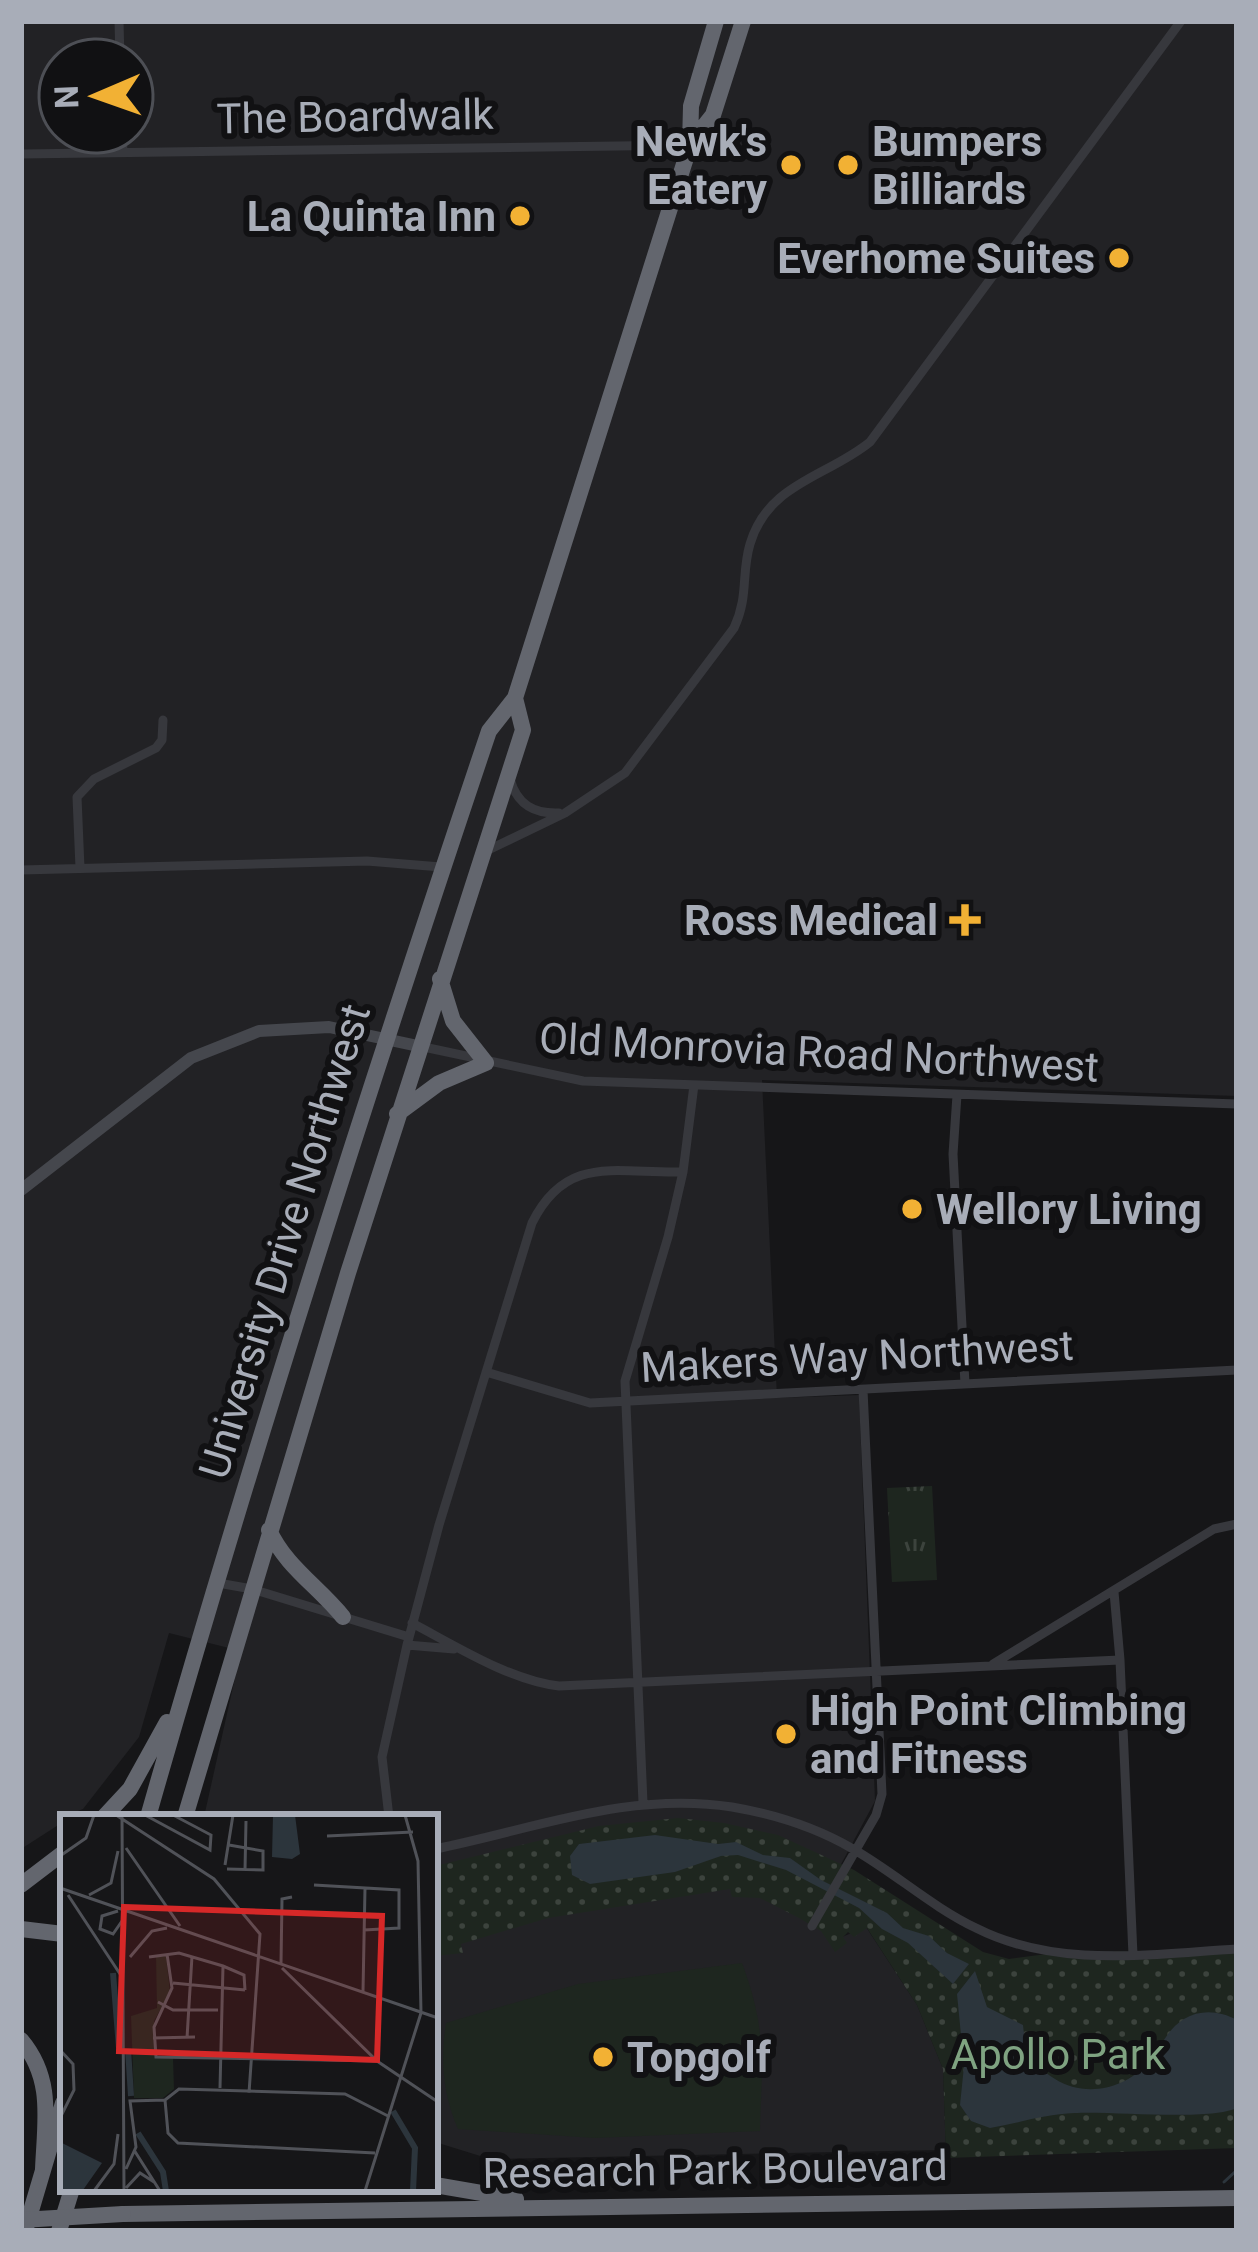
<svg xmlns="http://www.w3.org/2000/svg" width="1258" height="2252" viewBox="0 0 1258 2252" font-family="Roboto,sans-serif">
	<defs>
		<pattern id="grass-tufts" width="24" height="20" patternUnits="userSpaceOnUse" patternTransform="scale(3)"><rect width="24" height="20" fill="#1e261f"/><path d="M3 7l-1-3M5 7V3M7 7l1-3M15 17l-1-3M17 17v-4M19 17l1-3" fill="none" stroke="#3c433d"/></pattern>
		<pattern id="park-dots" width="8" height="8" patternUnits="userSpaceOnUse" patternTransform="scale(3)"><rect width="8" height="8" fill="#1e261f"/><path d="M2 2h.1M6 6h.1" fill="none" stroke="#3c433d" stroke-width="1.8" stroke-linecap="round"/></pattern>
	</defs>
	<rect width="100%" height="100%" fill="#161618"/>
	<path fill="#222225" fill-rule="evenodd" d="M21,21h1216v1075l-475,-16 15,318 82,-3 16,406 -66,123 33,13 24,-10 51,78 26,64 3,89 -6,-8 -450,9 -55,-17v-325h-231l37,-166 -72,-18 -30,104 -56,72 -20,8v5l-42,27zM60,60h72v72h-72z"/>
	<path fill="url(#grass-tufts)" d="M932,1486l5,94 -45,2 -5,-94z"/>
	<path fill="url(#park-dots)" d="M678,1818l46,5 54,12 76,35 129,82 26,7 46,-6 182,-4v199l-291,10 -3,-89 -26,-64 -50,-77 -13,9 -6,-5 -5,5 4,6 -12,9 -14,-21 -22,-13 -39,-20 -28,-1 -2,-8 -182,29 -87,26 2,9 -28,3v-90l164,-40z"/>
	<path fill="#1e261f" d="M742,1963c25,67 20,99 18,168l-165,7 -137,-9c-15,-35 -18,-68 -12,-106l132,-39z"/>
	<path fill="#2c353c" d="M655,1835l63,9 18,-2 27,13 27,3 31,22 66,33 16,15 26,8 18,17 22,11 -16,20 -45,-41 -26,-14 -23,-21 -73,-38 -48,-15 -17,1 -46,16 -85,12 -18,-9 -2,-19 9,-12z
		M975,1971l12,36 36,18c2,24 11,41 32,54 30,19 70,10 93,-16 13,-15 19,-34 36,-44 17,-10 36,-8 53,1v88c-28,13 -124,3 -162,5 -30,1 -56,10 -85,15l-19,-7 -11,-16 4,-39 -7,-72z"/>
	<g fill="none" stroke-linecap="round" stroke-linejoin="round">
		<path stroke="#2c353c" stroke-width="3" d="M1224,2182l13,-12"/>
		<path stroke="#37383d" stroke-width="9" d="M119,21l1,39
			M122,132l1,20
			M21,154l669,-9
			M510,779c7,26 24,35 49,34
			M482,853l83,-40 60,-40 109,-145c15,-32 7,-54 16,-84 18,-61 77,-67 120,-102l311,-421
			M80,868l-3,-71 17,-18 62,-31 6,-8 1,-20
			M21,870l346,-9 74,6
			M419,1046l164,35 654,23
			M957,1095l-4,59 12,230
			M486,1372l104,31 647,-33
			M218,1583l34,6 157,48
			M1114,1592l6,68 13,295
			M412,1623c42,22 99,58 147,63l561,-26
			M407,1645l47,4
			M993,1664l221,-135 23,-5
			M643,1803l-18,-422 43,-144 15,-65 11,-87
			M389,1817l-7,-60 25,-112 32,-120 93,-302c35,-70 85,-49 151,-51
			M435,1849c100,-20 193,-58 297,-42 41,7 85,21 121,42 42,24 79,58 123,79 81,41 173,26 261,21
			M812,1926l64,-111 6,-21 -19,-404"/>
		<path stroke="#45474d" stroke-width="12" d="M21,1190l170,-132 68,-27 70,-4 89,19"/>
		<path stroke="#63666e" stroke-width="16" d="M690,144l23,-29 30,-94
			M397,1114l42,-31 47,-20 -33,-42 -13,-42
			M269,1530c17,37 49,56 74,87
			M104,1817l26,-28 37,-67
			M148,1817c104,-365 220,-727 341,-1086l26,-33 175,-553 1,-39 25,-85
			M185,1817l163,-544 175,-543 -8,-32
			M21,1885l42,-32
			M21,1929l42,5
			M21,2040c33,39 24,81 22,129
			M435,2185l81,14
			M123,2214l1114,-16
			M25,2231l38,-128
			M59,2231l13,-42"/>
		<path stroke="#63666e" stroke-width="16" d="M21,2220l102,-6"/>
	</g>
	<g fill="#f2b134" stroke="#111113" stroke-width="4.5">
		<circle cx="791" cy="165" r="12"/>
		<circle cx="848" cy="165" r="12"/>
		<circle cx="520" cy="216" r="12"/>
		<circle cx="1119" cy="258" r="12"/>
		<path d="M959 902h12v12h12v12h-12v12h-12v-12h-12v-12h12z"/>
		<circle cx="912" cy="1209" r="12"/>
		<circle cx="786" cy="1734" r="12"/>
		<circle cx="603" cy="2057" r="12"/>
	</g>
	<g text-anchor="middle" stroke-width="12" stroke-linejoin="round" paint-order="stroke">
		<g font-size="42" fill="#a8adb8" stroke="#111113">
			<text transform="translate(355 116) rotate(-1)" y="15">The Boardwalk</text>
			<text transform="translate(819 1052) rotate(3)" y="15">Old Monrovia Road Northwest</text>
			<text transform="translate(284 1241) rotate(-73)" y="15">University Drive Northwest</text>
			<text transform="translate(857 1356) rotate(-3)" y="15">Makers Way Northwest</text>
			<text transform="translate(715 2169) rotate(-1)" y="15">Research Park Boulevard</text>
		</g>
		<g font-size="42" font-weight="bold" fill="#a8adb8" stroke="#111113" text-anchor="end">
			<text x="767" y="156">Newk's<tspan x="767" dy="48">Eatery</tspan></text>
			<text x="872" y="156" text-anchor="start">Bumpers<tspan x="872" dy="48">Billiards</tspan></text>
			<text x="496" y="231">La Quinta Inn</text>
			<text x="1095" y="273">Everhome Suites</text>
			<text x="938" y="935">Ross Medical</text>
			<text x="936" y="1224" text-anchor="start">Wellory Living</text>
			<text x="810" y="1725" text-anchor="start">High Point Climbing<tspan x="810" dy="48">and Fitness</tspan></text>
			<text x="627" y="2072" text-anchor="start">Topgolf</text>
		</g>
		<g font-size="42" fill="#7fa381" stroke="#111113">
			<text x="1058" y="2069">Apollo Park</text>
		</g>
	</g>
	<g transform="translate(60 1814)">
		<rect width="378" height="378" fill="#161618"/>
		<path d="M106,142l4,36 -16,29 1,34 18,2 1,32 -11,9h-29l-3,-82 26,-8 -1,-51z" fill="#1e261f"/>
		<path d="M213,1h22l5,39 -8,5 -20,-2zM0,328l42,21 -19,27 -23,1z" fill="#2c353c"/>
		<path fill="none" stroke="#2c353c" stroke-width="6" d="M53,159l6,75M68,235l3,47M333,297l22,37 -2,43M78,319l25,39 3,19"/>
		<path fill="none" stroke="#505258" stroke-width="3" d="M56,1l98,64 46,55 -11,159M62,1l2,376M85,1l65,35 1,-15 -38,-20M267,22l86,-4M66,34l54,78M0,42l26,-18 8,-23M165,51l8,-50M167,55l36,1v-19l-34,-6M185,56l1,-49M254,71l85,5v38l-35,2M0,74l378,130M8,81l54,82M29,81l22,-12 7,-32M58,97l-16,5 -2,13 13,5 9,-13M107,140l5,34 -18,39 2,30 221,4M70,143l22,-26 15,-3M89,143l30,-4 44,13 21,9 1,15M221,149l1,-64 10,-2M222,154l95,93 61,41M113,169l72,7M303,177l2,-103M98,188l15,8h45M93,224l42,-1M127,224l5,-82M0,236l13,14 1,26 -14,28M160,274l3,-122M74,336l26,41M315,339l-197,-10 -10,-10 -3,-33 14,-11 166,5 43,22M66,355l10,-22 -6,-46 35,-1M66,374l14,-15 14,9M34,377l20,-27 4,-30M305,377l56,-178 -3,-152 -13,-46"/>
		<path fill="#d62828" fill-opacity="0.15" stroke="#d62828" stroke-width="6" d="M64,93l258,9 -5,144 -258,-9z"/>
		<rect width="378" height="378" fill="none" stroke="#a8adb8" stroke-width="6"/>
	</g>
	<rect width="1258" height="2252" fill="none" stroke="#a8adb8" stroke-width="48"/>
	<g transform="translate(96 96) rotate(268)"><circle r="57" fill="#111113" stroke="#4d4f55" stroke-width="3"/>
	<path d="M0-9L21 45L0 30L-21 45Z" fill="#f2b134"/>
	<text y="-18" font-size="33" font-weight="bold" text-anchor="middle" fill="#a8adb8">N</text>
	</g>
</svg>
